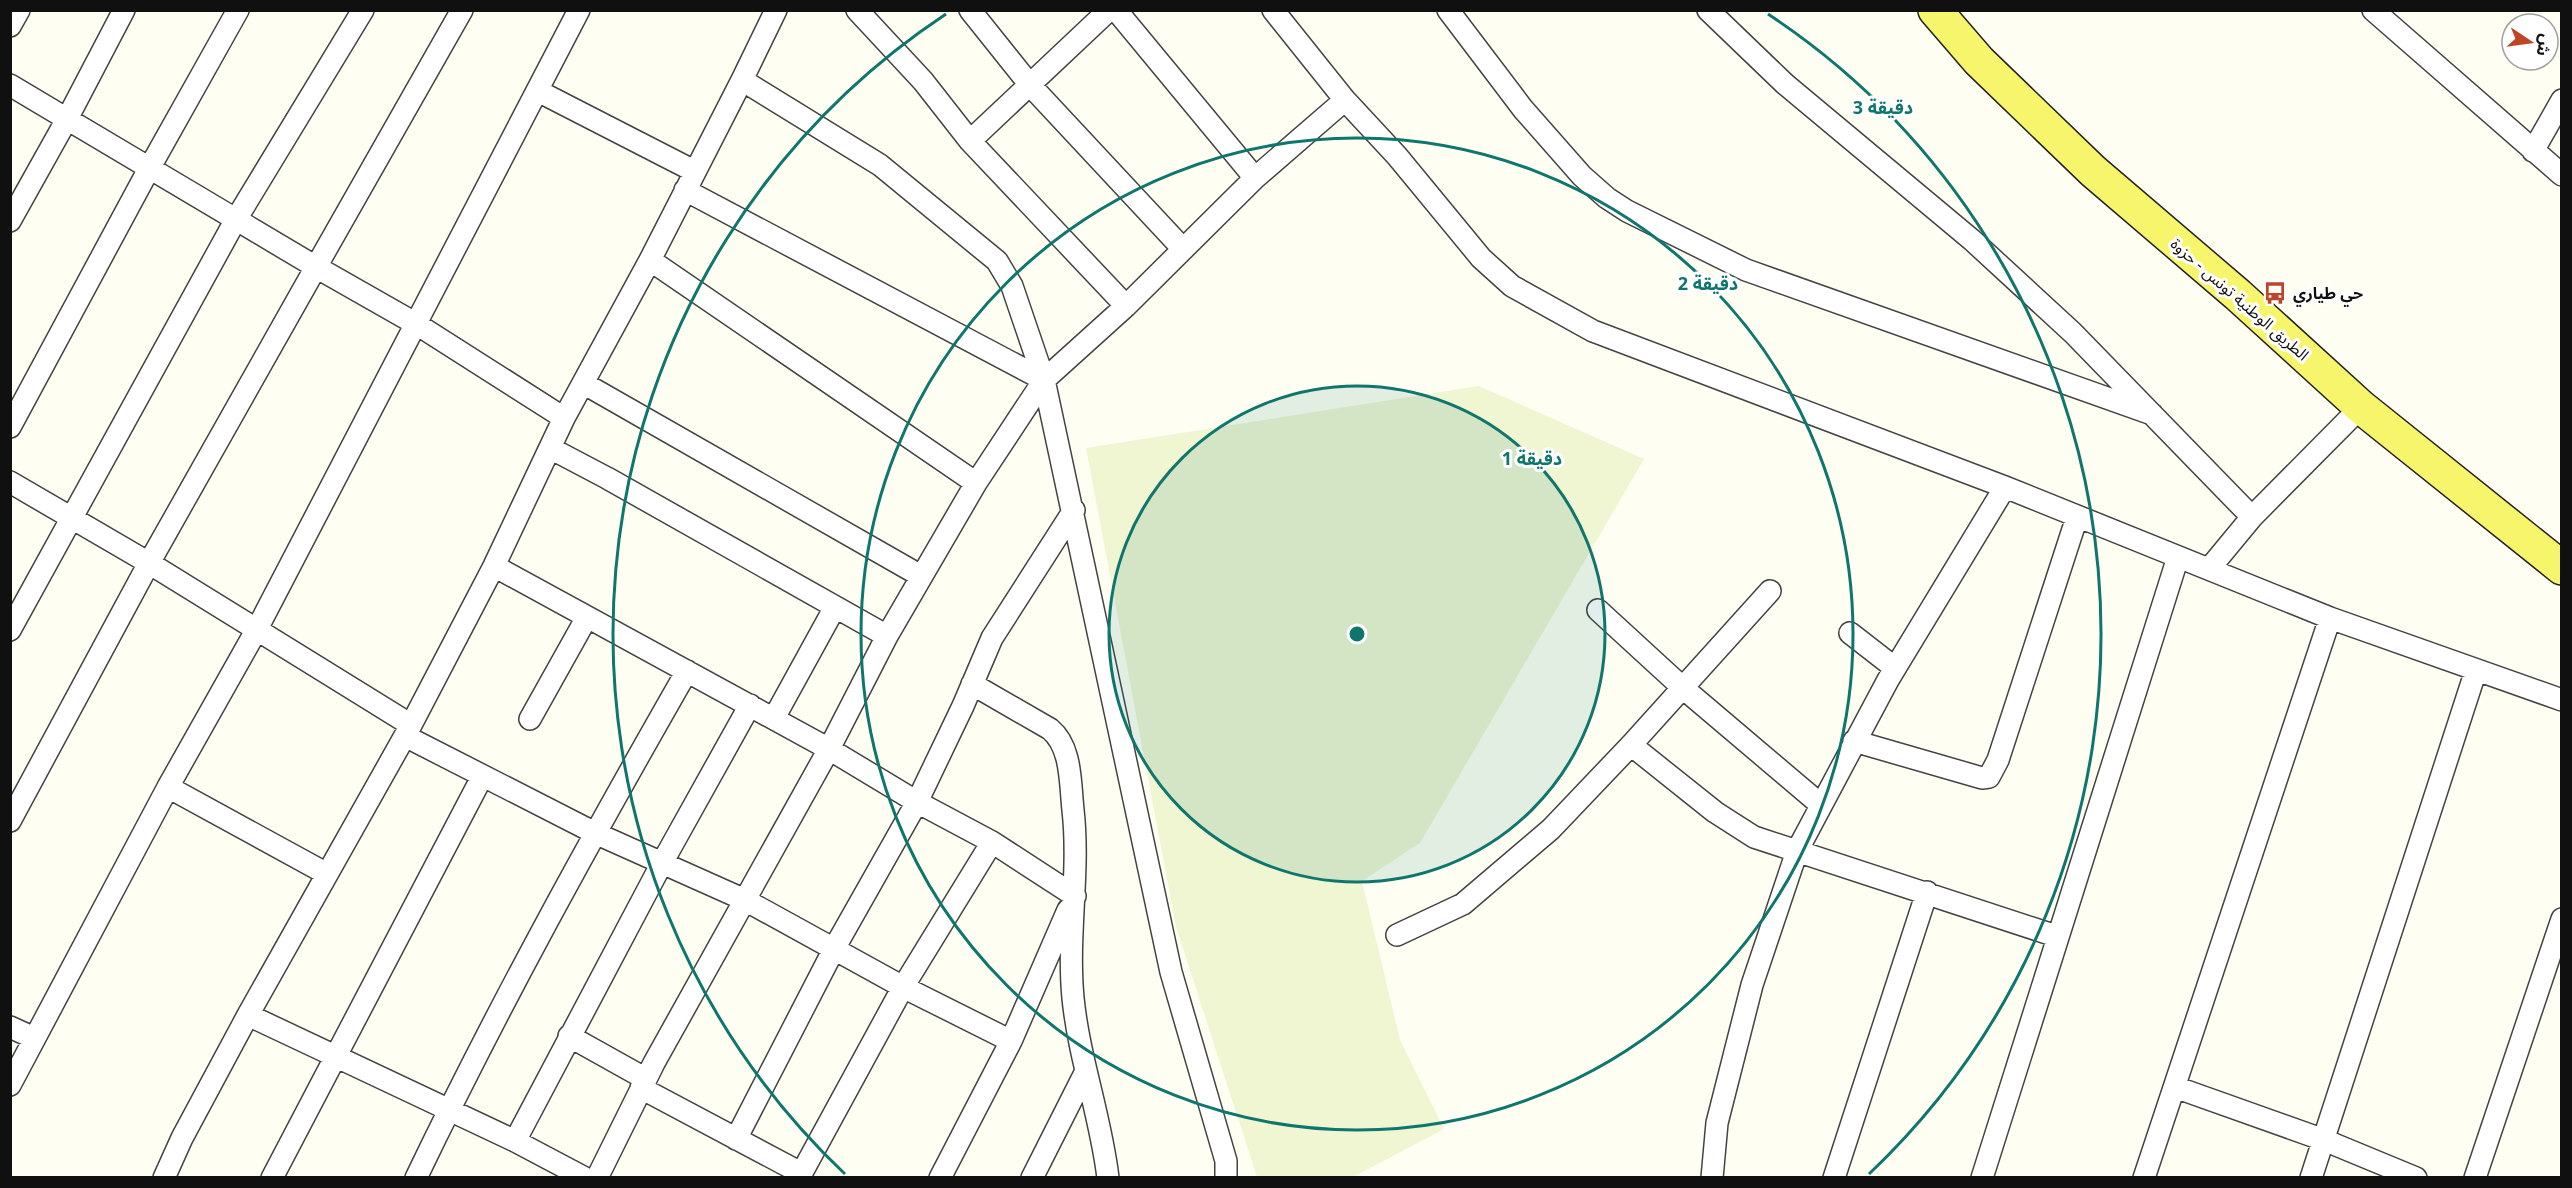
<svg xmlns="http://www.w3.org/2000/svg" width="2572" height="1188" viewBox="0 0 2572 1188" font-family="Georgia,'Noto Sans Arabic',serif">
	<rect width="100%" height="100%" fill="#fefff2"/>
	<path fill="#f0f5d2" d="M1479,386l165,73 -224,384 -58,38 38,159 44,89 -91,48h-96l-81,-250 -90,-479z"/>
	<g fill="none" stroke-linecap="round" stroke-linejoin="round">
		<g stroke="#434343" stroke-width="24">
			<path id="street" d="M462,10l-146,257 102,58 146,93 86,-158
				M776,10l-34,70 138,85 117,96 15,25 32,94 127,592 55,189v17
				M857,10l66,71 47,60 156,165
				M970,10l60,75 153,164
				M1116,10l139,168
				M1273,10l72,90 52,56 84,102 31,28 81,45 412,156 325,131 232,82
				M1448,10l75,99 59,67 25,22 20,13 119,59 406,144
				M1708,10l77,74 187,156 101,93 179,184 -43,52
				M2373,10l189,165
				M10,26l9,-16
				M742,80l-92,180 326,223
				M10,85l57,34 -57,102
				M538,91l156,80
				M970,141l139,-131
				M2533,151l29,-51
				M685,190l359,190
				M583,383l338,193
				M10,427l140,-260 88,-157
				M550,448l57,30 280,158
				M10,482l139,81 167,-296 -249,-148 57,-109
				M2252,517l109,-110
				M494,566l335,183 88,53 75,40 83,54
				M1598,610l85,78 138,117
				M10,630l225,-409 128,-211
				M1850,633l45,35
				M972,684l78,45c22,18 20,54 23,81 7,62 -6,125 0,188 6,61 28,119 35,180
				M774,718l61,-111
				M530,719l57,-102
				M405,736l190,97 150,67 158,87 108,54
				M1854,741l128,37 7,-1 9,-17 79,-243
				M1631,745l84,67 39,25 302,99
				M168,787l159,87
				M10,821l139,-258 262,162
				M1397,935l66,-31 88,-75 80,-84 139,-154
				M248,1015l267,126 70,37
				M10,1027l24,11
				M569,1036l77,43
				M10,1085l158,-298 89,-158 322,-619
				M2175,1087l149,53 92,38
				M641,1088l160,85
				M736,1139l99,-192 82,-145 46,-96 29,-68 82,-128
				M515,1141l147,-278 88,-158
				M164,1178l18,-40 66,-123 163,-290 83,-159 70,-148
				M272,1178l210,-401
				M416,1178c83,-173 176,-341 271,-507
				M597,1178l57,-115 175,-314 58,-113 89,-153 68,-103 82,-74 129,-128 90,-78
				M799,1178l104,-191 89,-145
				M940,1178l71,-137 57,-131
				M1032,1178l54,-107
				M1712,1178l5,-55 35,-138 45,-134 91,-171 117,-193
				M1834,1178l93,-286
				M1982,1178l196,-621
				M2144,1178l186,-560
				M2311,1178l165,-508
				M2475,1178l87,-259"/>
		</g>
		<g stroke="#212121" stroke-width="36">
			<path id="primary" d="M1935,10l44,51 114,110 145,124 123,112 201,161"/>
		</g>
		<use href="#street" stroke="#fff" stroke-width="21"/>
		<use href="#primary" stroke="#f6f56b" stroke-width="33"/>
	</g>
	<circle cx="1357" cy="634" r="248" fill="#0f766e" fill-opacity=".12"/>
	<g fill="none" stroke="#0f766e" stroke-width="3">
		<circle cx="1357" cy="634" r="248"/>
		<circle cx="1357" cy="634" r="496"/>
		<path d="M845 1174A744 744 0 0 1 946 14M1768 14A744 744 0 0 1 1869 1174"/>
	</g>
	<defs>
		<g id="bus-bare" transform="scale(1.8)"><path d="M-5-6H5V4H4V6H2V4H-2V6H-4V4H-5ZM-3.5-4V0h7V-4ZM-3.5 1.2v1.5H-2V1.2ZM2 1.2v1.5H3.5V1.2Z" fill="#bf4528" stroke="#fff" stroke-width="2.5" paint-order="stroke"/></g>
	</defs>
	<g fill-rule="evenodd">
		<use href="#bus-bare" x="2275" y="293"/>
	</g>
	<g text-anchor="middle" stroke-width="6" stroke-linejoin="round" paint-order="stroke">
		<g font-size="16" font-weight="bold" fill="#101010" stroke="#fff" text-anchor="start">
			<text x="2293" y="299">حي طياري</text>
		</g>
		<g font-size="16" fill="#101010" stroke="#fff">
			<text transform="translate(2240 299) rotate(41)" y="6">الطريق الوطنية تونس - حزوة</text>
		</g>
	</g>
	<circle cx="1357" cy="634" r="9" fill="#0f766e" stroke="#fff" stroke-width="3"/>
	<g font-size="18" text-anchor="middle" font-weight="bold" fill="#0f766e" stroke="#fff" stroke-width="6" stroke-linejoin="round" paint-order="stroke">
		<text x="1883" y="114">3 دقيقة</text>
		<text x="1708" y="290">2 دقيقة</text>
		<text x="1532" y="465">1 دقيقة</text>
	</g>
	<rect width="2572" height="1188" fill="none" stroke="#101010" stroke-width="24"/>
	<g transform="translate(2530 42) rotate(103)"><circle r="28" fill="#ffffff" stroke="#9f9f9f" stroke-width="1.5"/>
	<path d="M0-4.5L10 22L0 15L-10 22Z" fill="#bf4528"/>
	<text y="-9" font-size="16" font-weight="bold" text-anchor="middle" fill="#101010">ش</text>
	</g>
</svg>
